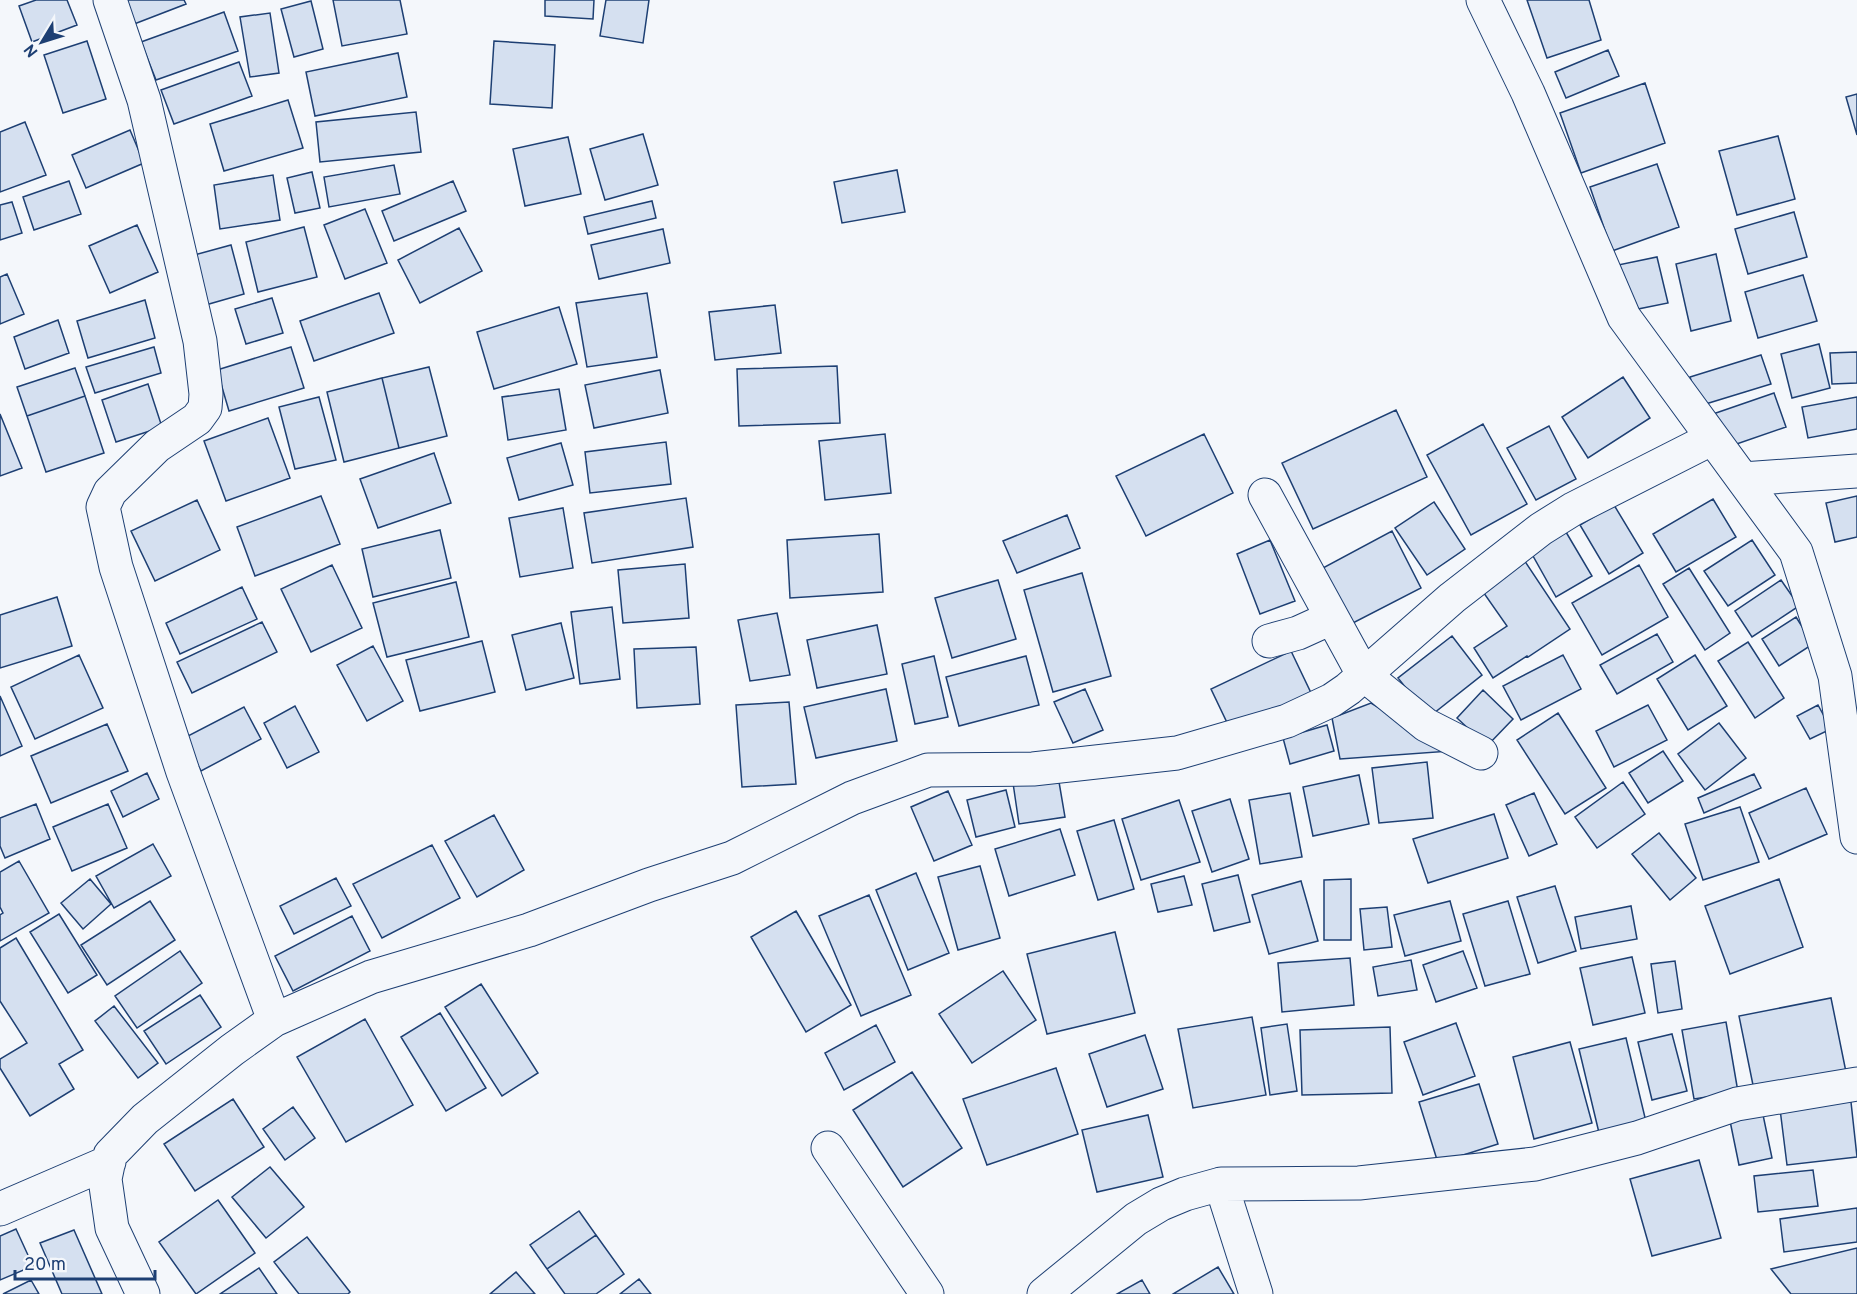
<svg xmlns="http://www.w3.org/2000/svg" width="1857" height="1294" viewBox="0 0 1857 1294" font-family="Overpass,sans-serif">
	<rect width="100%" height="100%" fill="#f4f7fb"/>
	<path fill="#d5e0f0" stroke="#1d3f73" stroke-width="1.5" d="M36,0h31l10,25 -45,17 -13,-36z
		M119,0h65l2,4 -57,22z
		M333,0h67l7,34 -65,12z
		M545,0h49l-1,19 -48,-3z
		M606,0h43l-6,43 -43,-7z
		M1527,0h62l12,40 -54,18z
		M311,1l12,48 -29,8 -13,-48z
		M224,12l14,39 -82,29 -15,-38z
		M270,13l9,60 -29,4 -10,-60z
		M87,41l19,58 -43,14 -19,-58z
		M494,41l61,4 -3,63 -62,-4z
		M1608,50l11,26 -53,22 -11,-26z
		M398,53l9,44 -92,19 -9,-44z
		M239,62l13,34 -78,28 -13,-34z
		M1645,83l20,60 -84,30 -21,-60z
		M1857,94v41l-11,-38z
		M288,100l15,48 -79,23 -14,-47z
		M416,112l5,40 -101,10 -4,-40z
		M25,122l21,53 -46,17v-60z
		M130,130l14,33 -58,25 -14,-33z
		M643,134l15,51 -53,15 -15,-51z
		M1778,136l17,63 -58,16 -18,-64z
		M568,137l13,57 -56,12 -12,-57z
		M1657,164l22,63 -67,24 -22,-64z
		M394,165l6,29 -71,13 -5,-30z
		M897,170l8,42 -63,11 -8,-41z
		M312,172l8,36 -25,5 -8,-35z
		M273,175l7,45 -60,9 -6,-44z
		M69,181l12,33 -47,16 -11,-33z
		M453,181l13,30 -72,30 -12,-30z
		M652,201l4,17 -68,16 -4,-17z
		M12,202l10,31 -22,7v-35z
		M365,209l22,54 -42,16 -21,-54z
		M1794,212l13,45 -59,17 -13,-45z
		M137,225l21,47 -48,21 -21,-47z
		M304,227l13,50 -59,15 -12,-50z
		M459,228l23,43 -62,32 -22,-43z
		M663,229l7,34 -71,16 -8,-34z
		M231,245l13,49 -42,12 -15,-49z
		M1716,254l15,67 -40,10 -15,-67z
		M1657,257l11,46 -40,8 -10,-46z
		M7,274l17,40 -24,10v-47z
		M1803,275l14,46 -59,17 -13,-46z
		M379,293l15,40 -80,28 -14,-40z
		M647,293l10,64 -70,10 -11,-64z
		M272,298l11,35 -37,11 -11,-35z
		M145,300l10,38 -67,20 -11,-37z
		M775,305l6,48 -66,7 -6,-48z
		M559,307l18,57 -83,25 -17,-57z
		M58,320l11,33 -44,16 -11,-32z
		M1819,344l11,44 -38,10 -11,-44z
		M154,347l7,26 -66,20 -9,-26z
		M291,347l13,41 -75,23 -12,-41z
		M1857,352v31l-25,1 -2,-31z
		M1761,355l10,29 -72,22 -9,-29z
		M837,366l3,57 -101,3 -2,-57z
		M429,367l18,69 -48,12 -17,-70z
		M75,368l10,28 -58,20 -10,-29z
		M660,370l8,43 -74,15 -9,-43z
		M1623,377l27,41 -62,40 -26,-41z
		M382,378l17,70 -55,14 -17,-70z
		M148,384l14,43 -46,15 -14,-42z
		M559,389l7,41 -58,10 -6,-43z
		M1774,393l12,34 -61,21 -12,-34z
		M85,396l19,57 -58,19 -19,-56z
		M319,397l17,63 -41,9 -16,-62z
		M1857,397v32l-49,9 -6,-31z
		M1396,410l31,67 -114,52 -31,-66z
		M0,414l22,54 -22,8z
		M268,418l22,60 -64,23 -22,-60z
		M1483,424l44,80 -56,31 -44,-80z
		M1549,426l27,53 -40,21 -29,-52z
		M885,434l6,59 -66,7 -6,-59z
		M1204,434l29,59 -87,43 -30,-60z
		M666,442l5,42 -81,9 -5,-41z
		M561,443l12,42 -54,15 -12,-42z
		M434,453l17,50 -73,25 -18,-49z
		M321,496l19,48 -85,32 -18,-49z
		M1857,496v41l-22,5 -9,-39z
		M686,498l7,49 -101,16 -8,-50z
		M1713,499l23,38 -60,35 -23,-38z
		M197,500l23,50 -65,31 -24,-50z
		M1434,502l31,47 -38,26 -32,-47z
		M1614,505l29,48 -34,21 -29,-49z
		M563,508l10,60 -53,9 -11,-59z
		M1067,515l13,33 -63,25 -14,-32z
		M1563,527l29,49 -36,21 -28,-50z
		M440,530l11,48 -78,19 -11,-48z
		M1392,531l29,57 -70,36 -30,-55z
		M879,534l4,58 -93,6 -3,-58z
		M1270,540l25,61 -35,13 -23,-60z
		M1752,540l23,35 -47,31 -24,-35z
		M1524,560l46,69 -42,28 -1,-1 -34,22 -19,-30 33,-22 -26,-37z
		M685,564l4,54 -66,5 -5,-53z
		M332,565l30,63 -51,24 -30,-63z
		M1639,565l29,52 -66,38 -30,-52z
		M1689,568l41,65 -25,17 -42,-66z
		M1082,573l29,103 -58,16 -29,-102z
		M998,580l18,59 -64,19 -17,-60z
		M1781,580l18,26 -47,31 -17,-26z
		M456,582l13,55 -82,20 -14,-54z
		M242,587l15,32 -77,35 -14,-31z
		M57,597l15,49 -72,22v-53z
		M612,607l8,72 -40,5 -9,-72z
		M777,613l13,62 -40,6 -12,-61z
		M1796,617l17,27 -34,22 -17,-27z
		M262,622l15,30 -85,41 -15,-31z
		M561,623l13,55 -48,12 -14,-55z
		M877,625l10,49 -70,14 -10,-48z
		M1657,634l16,28 -56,32 -17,-29z
		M1452,636l30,39 -53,42 -31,-39z
		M482,641l13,51 -75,19 -14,-51z
		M1748,642l36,56 -29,20 -37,-57z
		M373,646l30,55 -36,20 -30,-56z
		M696,647l4,57 -63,4 -3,-59z
		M1291,651l21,44 -80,38 -21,-44z
		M79,655l24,53 -68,31 -24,-52z
		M1563,655l18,34 -60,31 -18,-34z
		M1695,655l32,51 -39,24 -31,-51z
		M934,656l14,61 -33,7 -13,-60z
		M1026,656l13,49 -80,21 -13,-49z
		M886,689l11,52 -81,17 -12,-51z
		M1085,689l18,41 -30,13 -19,-41z
		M1483,690l30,29 -26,27 -30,-28z
		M0,696l22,50 -22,10z
		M789,702l7,82 -54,3 -6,-82z
		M1371,703l80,48 -111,8 -8,-41z
		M1648,705l19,35 -53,27 -18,-36z
		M1818,705l13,24 -21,10 -13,-23z
		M295,706l24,46 -32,16 -23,-45z
		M244,707l17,32 -60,32 -17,-33z
		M1558,713l48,75 -41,26 -48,-74z
		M1719,723l27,35 -41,32 -27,-36z
		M107,724l21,47 -77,32 -20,-47z
		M1327,725l7,26 -44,13 -7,-26z
		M1663,751l20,30 -35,22 -19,-30z
		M1427,762l6,56 -54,5 -7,-55z
		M147,773l12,26 -36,18 -12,-26z
		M1754,774l7,14 -57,25 -6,-15z
		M1359,775l10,49 -56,12 -10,-49z
		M1058,776l7,41 -46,7 -6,-41z
		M1623,782l22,32 -48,34 -22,-31z
		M1806,788l21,46 -58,25 -20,-46z
		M1006,790l9,37 -39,10 -9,-37z
		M948,791l24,54 -38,16 -23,-54z
		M1290,793l12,64 -42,7 -11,-64z
		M1534,793l23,51 -28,12 -23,-51z
		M1230,799l19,60 -37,13 -20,-61z
		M1179,800l21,62 -59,18 -19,-61z
		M36,804l14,35 -45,19 -5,-12v-28z
		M108,804l19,44 -55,23 -19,-44z
		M1740,807l19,55 -56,18 -18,-56z
		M1494,814l14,44 -80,25 -15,-44z
		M494,815l30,55 -47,27 -32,-56z
		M1114,820l20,69 -36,11 -21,-69z
		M1060,829l15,46 -66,21 -14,-47z
		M1659,833l37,45 -26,22 -38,-46z
		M153,844l18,32 -57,32 -18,-32z
		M432,845l28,53 -78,40 -29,-54z
		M19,861l30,52 -49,28v-26l3,-2 -3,-6v-35z
		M980,866l20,72 -42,12 -20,-73z
		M916,873l33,80 -41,17 -32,-80z
		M1238,875l12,47 -36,9 -12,-47z
		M1184,876l8,29 -34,7 -7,-28z
		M336,878l15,28 -57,28 -14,-28z
		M90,879l21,25 -28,25 -22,-26z
		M1351,879v61h-27v-60z
		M1779,879l24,68 -73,27 -25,-68z
		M1301,881l17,60 -49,13 -17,-59z
		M1555,886l21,65 -38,12 -21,-66z
		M869,895l42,100 -50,21 -42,-100z
		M150,901l25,39 -68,45 -26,-40z
		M1450,901l11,40 -56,15 -11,-41z
		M1508,901l22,73 -45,12 -22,-72z
		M1631,906l6,33 -56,10 -6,-32z
		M1387,907l5,40 -28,3 -4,-41z
		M796,911l55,94 -45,27 -55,-95z
		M59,914l38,61 -29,18 -38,-61z
		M352,916l18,35 -77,40 -18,-35z
		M1115,932l20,81 -88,21 -20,-80z
		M16,938l67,112 -24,14 15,25 -44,27 -30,-48v-9l27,-16 -27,-42v-53z
		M180,951l22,32 -65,45 -22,-32z
		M1463,951l14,37 -41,14 -13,-37z
		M1632,957l13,56 -52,12 -13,-57z
		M1350,958l4,47 -72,7 -4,-49z
		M1411,960l6,30 -39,6 -5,-29z
		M1675,961l7,48 -24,4 -7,-49z
		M1003,971l33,49 -64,43 -33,-49z
		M481,984l57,89 -36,23 -57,-89z
		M200,995l21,32 -55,37 -22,-33z
		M1831,998l15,74 -92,18 -15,-74z
		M114,1006l44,57 -20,15 -43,-57z
		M440,1013l46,75 -40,23 -45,-74z
		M1252,1017l14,78 -73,13 -15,-79z
		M365,1019l48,86 -67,37 -49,-85z
		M1726,1022l12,70 -44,7 -12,-69z
		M1456,1023l19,53 -52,19 -19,-53z
		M1287,1024l10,67 -27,4 -9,-67z
		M876,1025l19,37 -51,28 -19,-37z
		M1390,1027l2,66 -90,2 -2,-65z
		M1672,1034l15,57 -35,9 -14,-58z
		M1145,1035l18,54 -56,18 -18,-53z
		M1626,1038l21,88 -47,11 -21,-88z
		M1570,1042l22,81 -58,16 -21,-82z
		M1056,1068l22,66 -91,31 -24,-66z
		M912,1072l50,76 -59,39 -50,-77z
		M1479,1084l19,60 -60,19 -19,-61z
		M1850,1093l7,64 -70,8 -8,-64z
		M233,1099l31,48 -69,44 -31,-47z
		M293,1107l22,31 -30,22 -22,-31z
		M1762,1110l10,48 -33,7 -10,-49z
		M1148,1115l15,62 -66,15 -15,-62z
		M1699,1160l22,78 -69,18 -22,-77z
		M270,1167l34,40 -38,31 -34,-41z
		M1813,1170l5,36 -60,6 -4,-36z
		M218,1200l37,53 -59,41 -37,-52z
		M1857,1208v34l-73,10 -4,-33z
		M579,1211l17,24 -49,34 -17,-24z
		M16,1229l17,37 -33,14v-44z
		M74,1230l28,64h-40l-22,-51z
		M596,1235l28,39 -28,20h-31l-18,-25z
		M307,1237l43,55 -2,2h-49l-25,-32z
		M1857,1248v46h-66l-20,-25z
		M1218,1267l16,27h-61z
		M259,1268l18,26h-57z
		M516,1272l19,22h-45z
		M639,1279l12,15h-31z
		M31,1280l8,14h-36z
		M1142,1280l8,14h-33z"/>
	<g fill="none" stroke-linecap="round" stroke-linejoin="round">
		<g stroke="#1d3f73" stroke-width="35">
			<path id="street" d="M110,0l34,100 56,241 6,53 -1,14 -8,11 -40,27 -47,46 -7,15 13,60 67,205 91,248
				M1483,0l45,93 96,224 172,235 39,124 22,161
				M1743,479l114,-8
				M1265,495l98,179 63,51 55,28
				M1269,641l29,-8 33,-15
				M828,1148l99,146
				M1221,1184l35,110
				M0,1209l109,-47
				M143,1294l-31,-66 -7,-49 5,-24 35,-36 87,-69 42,-30 97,-43 158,-47 120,-45 83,-27 120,-60 76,-28 105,-1 144,-16 110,-32 45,-21 16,-11 104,-91 89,-69 32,-20 138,-70
				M1044,1294l92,-75 25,-15 24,-10 36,-10 138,-1 176,-19 102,-26 100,-34 120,-20"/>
		</g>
		<use href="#street" stroke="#f4f7fb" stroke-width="33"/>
	</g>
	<g transform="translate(42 42) rotate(232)" stroke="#f4f7fb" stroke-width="4.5" paint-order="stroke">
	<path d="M0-4.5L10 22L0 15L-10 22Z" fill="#1d3f73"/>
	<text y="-9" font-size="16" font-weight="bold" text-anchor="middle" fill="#1d3f73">N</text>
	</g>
	<path d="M15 1270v9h140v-9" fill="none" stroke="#1d3f73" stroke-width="3"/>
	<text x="24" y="1270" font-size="18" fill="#1d3f73" stroke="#f4f7fb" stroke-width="4.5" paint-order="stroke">20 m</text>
</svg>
